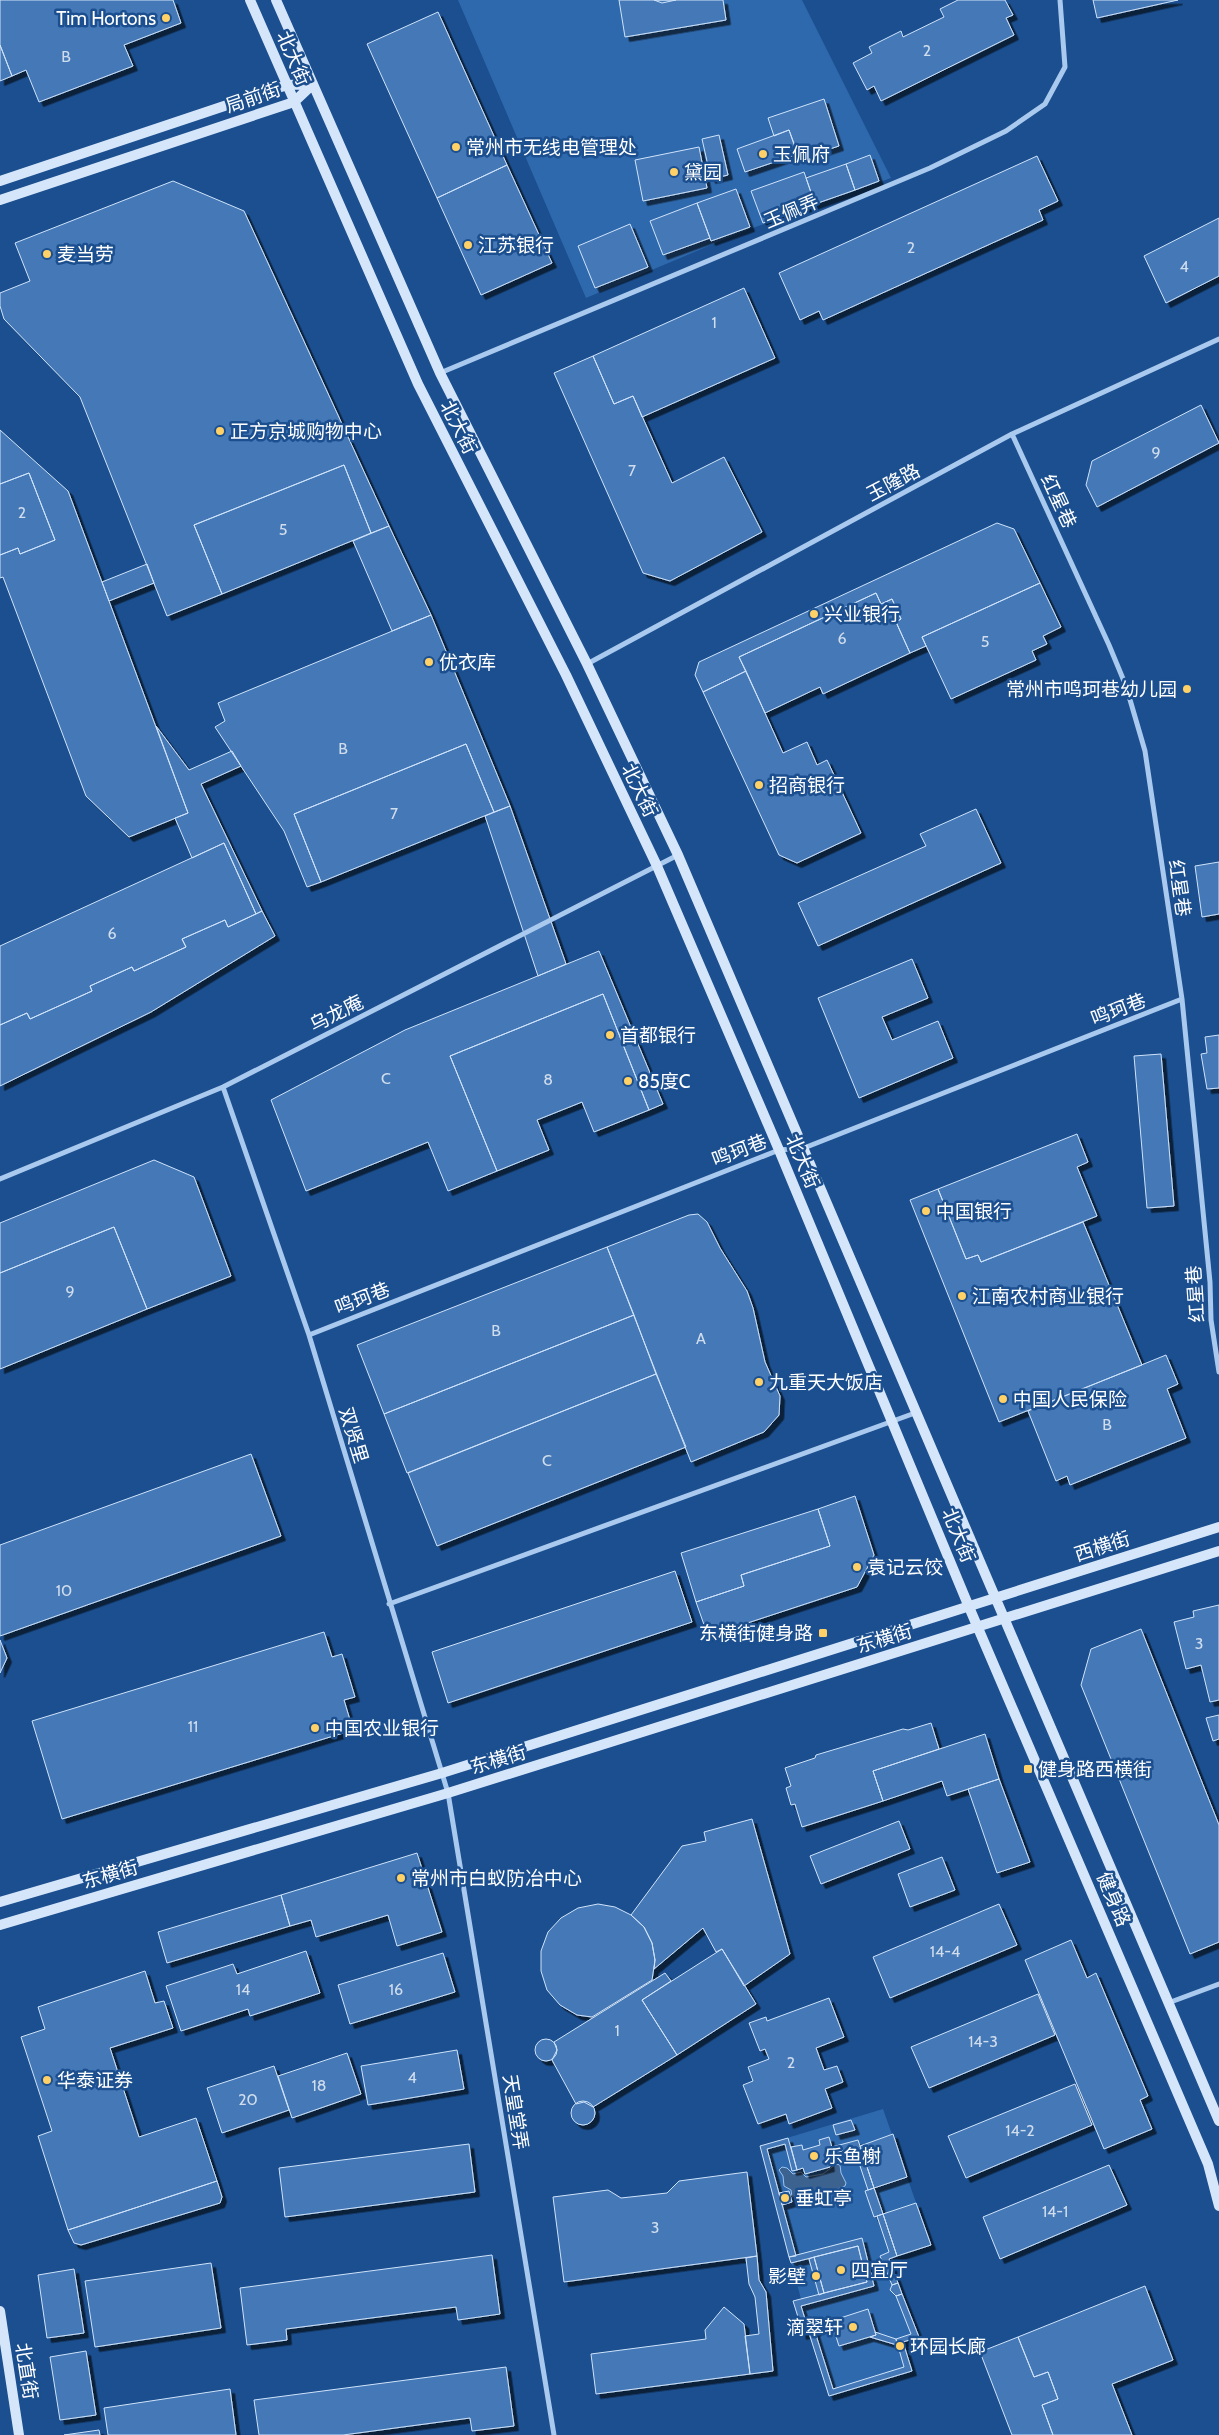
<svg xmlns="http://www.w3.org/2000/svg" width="1219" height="2435" viewBox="0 0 1219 2435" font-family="Cabin,'Noto Sans SC',sans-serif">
	<defs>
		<filter id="shadow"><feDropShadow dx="4.5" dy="4.5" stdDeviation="0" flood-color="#0009"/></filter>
	</defs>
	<rect width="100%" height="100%" fill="#1b4f8f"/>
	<path fill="#2e69ad" d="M458,0h344l89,178 -152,55 -153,65z
		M883,2109l48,136 -42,14 30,78 -16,6 9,28 -83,25 -20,-62 -7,1 -9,-34 8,-2 -41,-153z"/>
	<path fill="#3c6290" stroke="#9cc4f0" d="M836,2164l4,1 1,8 5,10 -1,3 -20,8 -8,-2 -8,3 -6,-4 -11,6 -1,-7 -7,-4 -1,-10 -4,-6 3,-3 5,1 6,6 8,-2 5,5 17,-3z"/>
	<path fill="#4478b7" stroke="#cfe3fa" filter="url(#shadow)" d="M0,0h173l8,23 -57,22 9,21 -94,36 -13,-32 -14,6 -12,-31z
		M619,0h104l3,20 -101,17z
		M654,0h22l-14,3z
		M958,0h47l8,15 -7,3 8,17 -133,66 -7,-15 -7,4 -14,-27 19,-10 -3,-6 32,-16 2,6 41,-20 -4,-8z
		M1093,0h85l-81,18z
		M438,12l69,153 -70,33 -70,-154z
		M0,45l12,31 -12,5z
		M824,99l15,47 -40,13 -10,-29 -15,6 -6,-18z
		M789,130l9,24 -53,18 -8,-23z
		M719,135l9,40 -17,4 -9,-40z
		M699,147l8,41 -64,13 -8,-41z
		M870,155l9,26 -24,9 -9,-26z
		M1037,156l21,45 -19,9 4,10 -220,100 -4,-9 -19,9 -21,-47z
		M846,164l9,26 -40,14 -9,-26z
		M507,165l45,98 -71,32 -44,-97z
		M804,172l11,32 -52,19 -12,-32z
		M173,181l71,30 145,315 -18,7 -27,-68 -150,60 28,69 -55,22 -87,-219 -76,-78 -4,-13v-13l30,-12 -15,-38z
		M736,189l14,38 -39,14 -14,-38z
		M697,203l13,35 -47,17 -13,-34z
		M1219,218v58l-53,27 -22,-47z
		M630,224l18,43 -53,21 -17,-42z
		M744,288l31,70 -133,59 -9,-21 -19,8 -21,-48z
		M593,356l21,48 19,-8 39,87 52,-26 38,75 -92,49 -27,-8 -89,-200z
		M1201,405l18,38 -122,64 -11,-22 6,-24z
		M0,430l68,61 120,322 -59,24 -43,-41 -83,-219 -3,1v-23l18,-7 2,6 35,-14 -26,-67 -29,11z
		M344,465l27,68 -149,61 -28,-69z
		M29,473l26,67 -35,14 -2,-6 -18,7v-71z
		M997,523l17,6 26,54 -118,54 4,9 -16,7 -14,-31 5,-3 -9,-20 -11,5 -5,-11 -137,64 7,14 -43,21 -8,-17 4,-13z
		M389,526l42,89 -39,16 -39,-90z
		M147,564l7,19 -45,18 -7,-19z
		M1040,583l21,44 -18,9 4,8 -15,7 4,9 -85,39 -29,-62z
		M876,593l5,11 11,-5 9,20 -5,3 14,31 -87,41 -3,-7 -55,26 -26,-56z
		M431,615l79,191 -16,6 -28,-68 -172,70 27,68 -14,5 -23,-56 -69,-104 10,-6 -7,-18z
		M746,671l37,82 24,-11 10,23 10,-5 34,73 -64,30 -18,-8 -76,-163z
		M156,726l33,44 43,-19 9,15 -40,18 61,127 -6,3 -32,-71 -32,15 -17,-40 13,-5z
		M466,744l28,68 -173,70 -27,-68z
		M510,806l56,158 -28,12 -53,-160z
		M976,809l25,54 -183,83 -20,-43 128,-57 -6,-12z
		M224,843l32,71 -28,13 -3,-7 -43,19 4,8 -52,24 -2,-4 -42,19 2,5 -62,28 -3,-6 -27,12v-79z
		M1219,862v52l-17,3 -7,-51z
		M262,911l13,25 -124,76 -151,74v-61l27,-12 3,6 62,-28 -2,-5 42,-19 2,4 52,-24 -4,-8 43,-19 3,7z
		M599,951l64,153 -14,6 -46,-116 -153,62 47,115 -49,20 -20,-49 -122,49 -35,-91 134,-70z
		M912,959l16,39 -46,19 10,23 46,-19 15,37 -94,40 -41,-100z
		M603,994l46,116 -55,22 -12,-30 -45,18 12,30 -52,21 -47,-115z
		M1219,1035v53l-12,1 -6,-35 6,-1 -2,-16z
		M1161,1054l13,152 -27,2 -13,-152z
		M1077,1134l11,28 -11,5 20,49 -116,46 -3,-7 -12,4 -28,-70z
		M154,1160l40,17 37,99 -84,33 -33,-82 -114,46v-50z
		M938,1189l28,70 12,-4 3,7 102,-40 59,143 -143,57 -89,-222z
		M698,1214l9,8 13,26 27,43 6,17 12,54 15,34 -1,19 -15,17 -73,30 -84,-215 82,-32z
		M114,1227l33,82 -147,60v-96z
		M607,1247l27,68 -250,99 -27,-69z
		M634,1315l22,59 -249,99 -23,-59z
		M1166,1355l12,29 -11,5 19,49 -116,47 -3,-9 -11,5 -28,-70z
		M656,1374l30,73 -249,99 -29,-73z
		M251,1454l30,82 -281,100v-91z
		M855,1496l19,59 -17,32 -149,49 -12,-34 48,-16 -3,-11 89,-29 -12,-37z
		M818,1509l12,37 -89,29 3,11 -48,16 -15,-49z
		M675,1571l17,51 -244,81 -16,-51z
		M1219,1605v95l-9,2 -9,-37 -15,4 -12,-47 20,-5 -1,-6z
		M1141,1629l78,196v117l-29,12 -109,-269 10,-36z
		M324,1632l8,25 10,-3 13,43 -11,3 9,30 -291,89 -30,-98z
		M0,1640l7,18 -7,15z
		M1219,1715v24l-6,2 -7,-23z
		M931,1723l8,26 -66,22 10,30 -81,26 -7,-23 -4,1 -5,-17 5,-2 -6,-18 30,-10 1,-3 87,-26 5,1z
		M985,1734l14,45 -52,17 -5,-15 -59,20 -10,-30z
		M999,1779l31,83 -33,11 -29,-84z
		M752,1819l38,135 -46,32 -22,-37 -6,3 -13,-24 -49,41 1,-9 -3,-17 -8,-16 -13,-12 51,-69 24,-5 -2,-9z
		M899,1821l11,28 -89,35 -11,-28z
		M417,1853l25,79 -45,14 -9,-31 -72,22 -5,-17 -21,6 -9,-31z
		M942,1857l13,33 -45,17 -12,-33z
		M281,1895l9,31 -123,37 -9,-31z
		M598,1904l17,3 16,8 13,12 8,16 3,17 -3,20 -60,37 -15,-2 -17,-10 -13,-15 -6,-19v-20l7,-19 13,-14 17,-10z
		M999,1904l18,41 -127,53 -17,-41z
		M1071,1940l16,38 9,-5 52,123 -8,4 12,29 -48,20 -79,-189z
		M722,1949l34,55 -79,51 -35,-55z
		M306,1951l14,42 -70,23 -2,-7 -67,22 -15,-45 67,-22 4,10z
		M443,1953l12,39 -105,32 -12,-39z
		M145,1971l10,32 9,-2 9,27 -63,20 29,89 57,-19 21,63 -149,49 -30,-94 14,-5 -31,-94 24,-8 -7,-22z
		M665,1973l6,8 -29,19 35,55 -84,52 -9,-5 -8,2 -24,-44 5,-10 -3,-8z
		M1038,1994l17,41 -126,53 -18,-41z
		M829,1998l15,39 -28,11 8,22 13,-4 6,16 -18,7 7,19 -43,16 -3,-10 -28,10 -15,-39 10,-4 -5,-14 21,-8 -4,-10 -5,2 -11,-28 17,-6 1,4z
		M535 2050a11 11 0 1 1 22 0a11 11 0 1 1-22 0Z
		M457,2050l7,39 -96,16 -7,-39z
		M347,2053l14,41 -69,24 -14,-42z
		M274,2066l15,44 -67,23 -15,-45z
		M1075,2084l17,41 -126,53 -18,-42z
		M571 2113a12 12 0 1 1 24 0a12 12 0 1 1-24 0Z
		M851,2120l4,10 -19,5 -3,-10z
		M893,2134l14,43 -33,11 -14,-42z
		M829,2137l6,21 -6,2 1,7 -25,7 -2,-6 -6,2 -6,-23 11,-2 1,5 17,-5 -1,-5z
		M788,2138l9,32 -5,1 -7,-27 -18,5 29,107 -7,1 -29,-111z
		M858,2140l16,48 -6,2 -14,-42 -20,5 -2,-6z
		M469,2144l6,48 -190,25 -6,-49z
		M1109,2165l18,40 -127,54 -17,-42z
		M747,2172l10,84 -193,26 -11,-85 55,-7 13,8 46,-5 12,-12z
		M217,2181l5,16 -2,6 -139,42 -7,-2 -6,-13z
		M874,2188l9,26 -9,3 -9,-26z
		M789,2191l3,11 -10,3 -3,-12z
		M916,2203l15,42 -34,11 -14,-42z
		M883,2214l14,42 -8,3 9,24 -6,2 -12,-29 9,-4 -12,-36z
		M862,2238l12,48 -73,20 4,13 -6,1 -6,-19 74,-19 -9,-36 -67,17 -2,-6z
		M858,2246l9,36 -43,11 -10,-36z
		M492,2255l8,59 -42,6 -2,-13 -170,22 1,11 -40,5 -7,-57z
		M757,2256l2,24 7,12 7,79 -23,3 -5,-38 14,-2 -4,-37 -6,-13 -3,-26z
		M814,2257l10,36 -5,2 -10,-36z
		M211,2263l10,65 -126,19 -10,-66z
		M74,2269l10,64 -37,5 -9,-63z
		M898,2283l4,11 -6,2 -6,-6 2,-5z
		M1145,2286l28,74 -61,24 20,51h-79l-11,-30 16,-6 -10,-27 -14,5 -16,-40z
		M902,2294l17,43 -16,5 9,29 -83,25 -20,-63 6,-1 18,57 71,-22 -8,-28 15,-5 -15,-38z
		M724,2307l20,17 6,50 -154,20 -5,-40 115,-15 -1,-9z
		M868,2309l8,26 -37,11 -8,-25z
		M813,2317l4,14 -15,4 -3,-15z
		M875,2332l21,7 1,6 -27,-8 6,-2z
		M1018,2337l16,40 14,-5 10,27 -16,6 11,30h-41l-32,-83z
		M86,2351l10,64 -36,5 -10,-63z
		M506,2367l8,59 -42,5 -2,-13 -127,17h-84l-5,-35z
		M230,2389l6,46h-128l-4,-27z
		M99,2430l1,5h-36z"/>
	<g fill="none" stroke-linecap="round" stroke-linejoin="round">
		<path stroke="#a9c9ee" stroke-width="5" d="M440,373l490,-205 76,-37 39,-27 20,-37 -5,-67
			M1012,434l97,211 17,41 19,65 37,248 28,283 1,38 8,52
			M587,664l425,-230 207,-95
			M223,1087l86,248 139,458 106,642
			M0,1179l223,-92 455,-232
			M309,1335l470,-185 25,-2 378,-149
			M389,1604l526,-191
			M1168,2003l51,-19"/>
		<path stroke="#d6e6fa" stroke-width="10" d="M250,0l168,384 148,291 91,191 122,284 190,457 239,557 11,42
			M276,0l164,373 147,291 91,191 541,1266
			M0,181l287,-96 26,-1
			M0,200l294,-98 19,-18
			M0,1902l442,-129 777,-246
			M0,1925l448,-132 771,-242
			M0,2311l19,124"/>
	</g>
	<g fill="#ffd166" stroke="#1b4f8f" stroke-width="2">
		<circle cx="166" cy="18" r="5"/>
		<circle cx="456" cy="147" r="5"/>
		<circle cx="763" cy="154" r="5"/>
		<circle cx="674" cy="172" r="5"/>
		<circle cx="468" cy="245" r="5"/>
		<circle cx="47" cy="254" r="5"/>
		<circle cx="220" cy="431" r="5"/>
		<circle cx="814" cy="614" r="5"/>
		<circle cx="429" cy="662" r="5"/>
		<circle cx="1187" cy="689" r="5"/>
		<circle cx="759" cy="785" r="5"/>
		<circle cx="610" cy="1035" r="5"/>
		<circle cx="628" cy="1081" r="5"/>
		<circle cx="926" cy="1211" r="5"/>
		<circle cx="962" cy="1296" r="5"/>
		<circle cx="759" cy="1382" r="5"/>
		<circle cx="1003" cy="1399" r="5"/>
		<circle cx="857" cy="1567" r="5"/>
		<rect x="818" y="1628" width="10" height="10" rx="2.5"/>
		<circle cx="315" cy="1728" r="5"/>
		<rect x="1023" y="1764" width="10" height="10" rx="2.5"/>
		<circle cx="401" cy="1878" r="5"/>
		<circle cx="47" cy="2080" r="5"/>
		<circle cx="814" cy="2156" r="5"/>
		<circle cx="785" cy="2198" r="5"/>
		<circle cx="841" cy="2270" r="5"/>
		<circle cx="816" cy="2276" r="5"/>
		<circle cx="853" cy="2327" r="5"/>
		<circle cx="900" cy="2346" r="5"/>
	</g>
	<g text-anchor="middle" stroke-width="5" stroke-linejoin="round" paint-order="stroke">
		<g font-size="16" fill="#d0dded">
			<text x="927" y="56">2</text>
			<text x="66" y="62">B</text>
			<text x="911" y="253">2</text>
			<text x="1184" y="272">4</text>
			<text x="714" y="328">1</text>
			<text x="1156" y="458">9</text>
			<text x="632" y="476">7</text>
			<text x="22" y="518">2</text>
			<text x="283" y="535">5</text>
			<text x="842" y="644">6</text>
			<text x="985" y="647">5</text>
			<text x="343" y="754">B</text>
			<text x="394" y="819">7</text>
			<text x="112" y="939">6</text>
			<text x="386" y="1084">C</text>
			<text x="548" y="1085">8</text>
			<text x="70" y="1297">9</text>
			<text x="496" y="1336">B</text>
			<text x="701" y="1344">A</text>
			<text x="1107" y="1430">B</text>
			<text x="547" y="1466">C</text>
			<text x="64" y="1596">10</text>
			<text x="1199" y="1649">3</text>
			<text x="193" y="1732">11</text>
			<text x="945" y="1957">14-4</text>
			<text x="243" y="1995">14</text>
			<text x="396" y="1995">16</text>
			<text x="617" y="2036">1</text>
			<text x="983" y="2047">14-3</text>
			<text x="791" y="2068">2</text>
			<text x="412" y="2083">4</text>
			<text x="319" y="2091">18</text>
			<text x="248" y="2105">20</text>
			<text x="1020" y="2136">14-2</text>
			<text x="1055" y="2217">14-1</text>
			<text x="655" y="2233">3</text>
		</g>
		<g font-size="19" fill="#fff" stroke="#1b4f8f" text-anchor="start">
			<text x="156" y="25" text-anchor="end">Tim Hortons</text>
			<text x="466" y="154">常州市无线电管理处</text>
			<text x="773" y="161">玉佩府</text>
			<text x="684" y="179">黛园</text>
			<text x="478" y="252">江苏银行</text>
			<text x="57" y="261">麦当劳</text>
			<text x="230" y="438">正方京城购物中心</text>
			<text x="824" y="621">兴业银行</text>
			<text x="439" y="669">优衣库</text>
			<text x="1177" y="696" text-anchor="end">常州市鸣珂巷幼儿园</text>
			<text x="769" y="792">招商银行</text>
			<text x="620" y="1042">首都银行</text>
			<text x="638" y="1088">85度C</text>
			<text x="936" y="1218">中国银行</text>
			<text x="972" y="1303">江南农村商业银行</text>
			<text x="769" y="1389">九重天大饭店</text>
			<text x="1013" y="1406">中国人民保险</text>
			<text x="867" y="1574">袁记云饺</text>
			<text x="813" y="1640" text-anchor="end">东横街健身路</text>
			<text x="325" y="1735">中国农业银行</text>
			<text x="1038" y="1776">健身路西横街</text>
			<text x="411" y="1885">常州市白蚁防冶中心</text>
			<text x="57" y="2087">华泰证券</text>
			<text x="824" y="2163">乐鱼榭</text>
			<text x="795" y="2205">垂虹亭</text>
			<text x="851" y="2277">四宜厅</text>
			<text x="806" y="2283" text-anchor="end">影壁</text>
			<text x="843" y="2334" text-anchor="end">滴翠轩</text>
			<text x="910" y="2353">环园长廊</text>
		</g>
		<g font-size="19" fill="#fff" stroke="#1b4f8f">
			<text transform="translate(294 58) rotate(67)" y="7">北大街</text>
			<text transform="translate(253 97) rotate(-19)" y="7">局前街</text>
			<text transform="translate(791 211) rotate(-23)" y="7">玉佩弄</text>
			<text transform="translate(459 427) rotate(63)" y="7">北大街</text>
			<text transform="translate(893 482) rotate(-28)" y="7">玉隆路</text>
			<text transform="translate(1059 501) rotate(65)" y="7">红星巷</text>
			<text transform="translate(640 790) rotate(64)" y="7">北大街</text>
			<text transform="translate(1180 888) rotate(82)" y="7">红星巷</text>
			<text transform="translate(1118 1009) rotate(-21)" y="7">鸣珂巷</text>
			<text transform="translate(336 1013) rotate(-27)" y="7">乌龙庵</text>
			<text transform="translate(739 1150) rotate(-21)" y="7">鸣珂巷</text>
			<text transform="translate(803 1161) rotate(67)" y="7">北大街</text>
			<text transform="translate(1195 1294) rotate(-94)" y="7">红星巷</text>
			<text transform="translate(362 1298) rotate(-21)" y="7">鸣珂巷</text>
			<text transform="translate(354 1435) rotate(73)" y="7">双贤里</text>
			<text transform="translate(959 1535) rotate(68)" y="7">北大街</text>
			<text transform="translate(1102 1546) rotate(-18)" y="7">西横街</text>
			<text transform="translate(884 1638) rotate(-17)" y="7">东横街</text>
			<text transform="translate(498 1759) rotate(-17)" y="7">东横街</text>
			<text transform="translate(110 1874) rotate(-16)" y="7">东横街</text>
			<text transform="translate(1114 1899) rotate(67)" y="7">健身路</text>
			<text transform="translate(516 2112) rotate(81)" y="7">天皇堂弄</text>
			<text transform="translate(27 2371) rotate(81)" y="7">北直街</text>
		</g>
	</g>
</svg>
